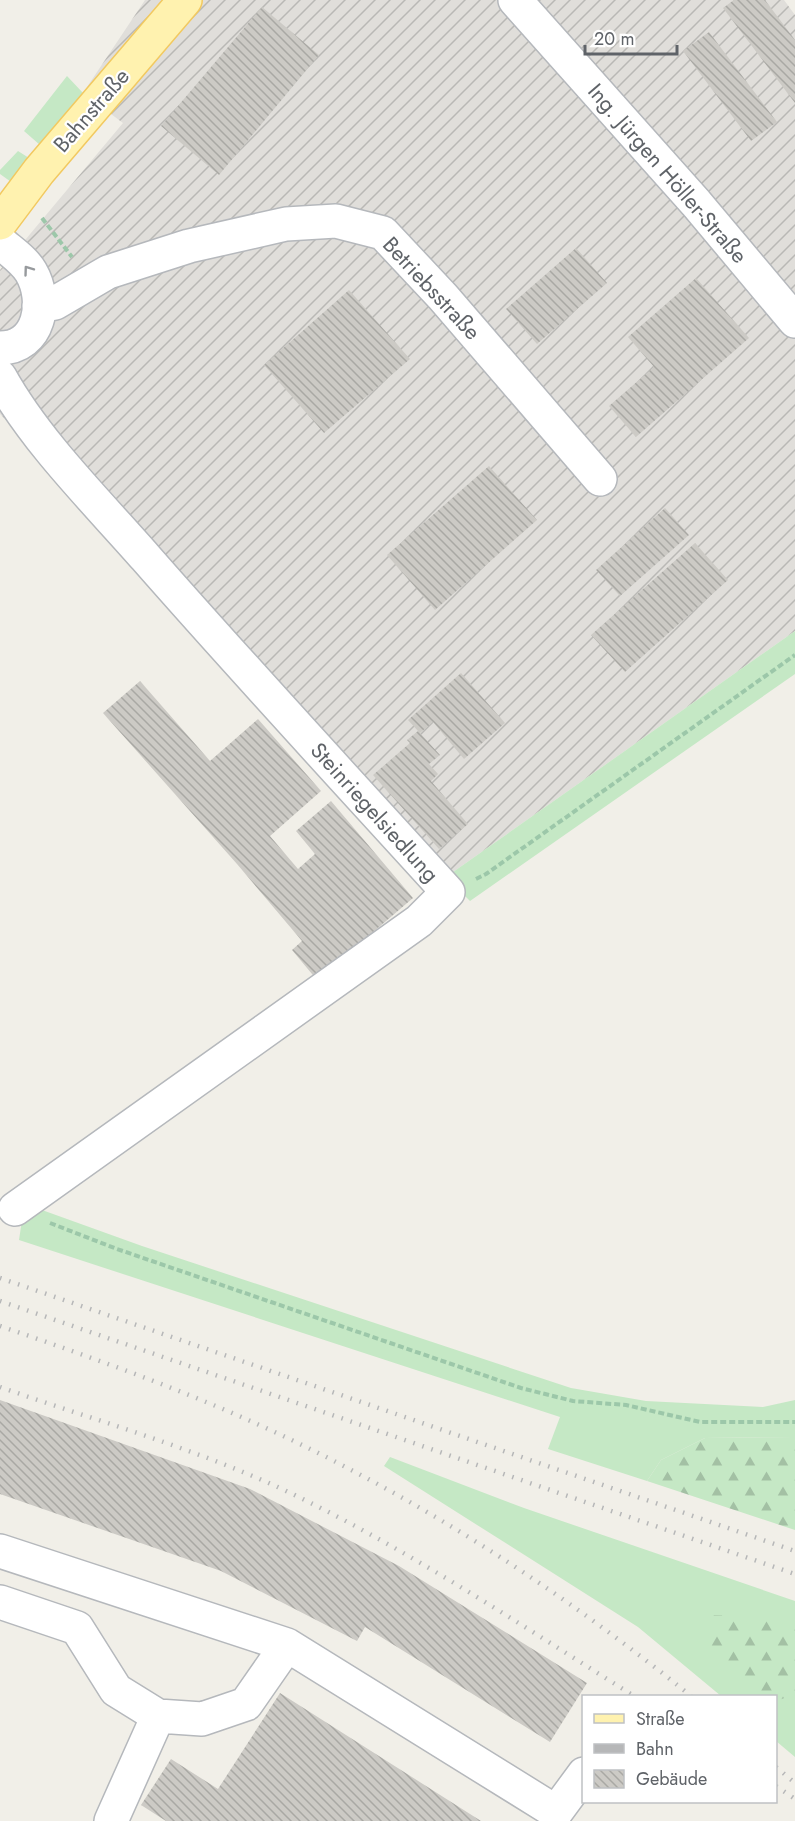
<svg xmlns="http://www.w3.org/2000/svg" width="795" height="1821" viewBox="0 0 795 1821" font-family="Jost,sans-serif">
	<defs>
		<pattern id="industrial-furrows" width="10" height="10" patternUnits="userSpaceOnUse" patternTransform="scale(1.5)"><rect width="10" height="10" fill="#e0deda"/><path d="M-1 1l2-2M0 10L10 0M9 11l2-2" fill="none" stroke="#b9b8b5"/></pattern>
		<pattern id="forest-firs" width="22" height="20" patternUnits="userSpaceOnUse" patternTransform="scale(1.5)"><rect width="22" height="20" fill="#c5e8c5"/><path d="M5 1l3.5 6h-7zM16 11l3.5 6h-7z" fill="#a3c0a4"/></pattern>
		<pattern id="building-back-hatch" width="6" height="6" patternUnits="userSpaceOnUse" patternTransform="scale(1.5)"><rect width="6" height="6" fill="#cccac5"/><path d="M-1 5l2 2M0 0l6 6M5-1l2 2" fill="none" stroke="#a9a8a4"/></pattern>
	</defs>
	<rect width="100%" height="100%" fill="#f1efe8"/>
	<path fill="url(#industrial-furrows)" d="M145,0h639l11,15v616l-349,246 -446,-463v-144l123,-147 -40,-30z"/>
	<path fill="#c5e8c5" d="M67,76l16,17 -38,52h-5l-16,-14z
		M18,151l11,7 -15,26 -14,-10v-4z
		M795,631v43l-325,227 -24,-24z
		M42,1210l100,36 429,142 75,13 117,6 32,-7v37l-90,1 -44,22 -14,21 -99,-32 12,-32 -541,-177 3,-20z
		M390,1457l134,51 271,93v156l-19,-16v-45h-55l-83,-69 -254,-161z"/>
	<path fill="url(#forest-firs)" d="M795,1437v93l-148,-49 14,-21 44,-22z
		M714,1615l81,3v76l-16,6 -3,-1v-3h-8l-29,-9 -33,-39v-18z"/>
	<path fill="url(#building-back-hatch)" d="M734,0h31l30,40v63l-72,-95z
		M262,7l57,48 -100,120 -58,-49z
		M709,32l68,90 -26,19 -68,-90z
		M576,248l31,35 -70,61 -31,-35z
		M696,278l53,60 -113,99 -27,-31 45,-39 -26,-30z
		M349,290l61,69 -86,74 -60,-68z
		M489,466l48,54 -102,90 -48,-55z
		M665,508l24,27 -69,61 -24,-26z
		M695,543l33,37 -103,92 -34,-37z
		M461,673l44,50 -41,36 -31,-37 -13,11 20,22 -11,9 9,10 -7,7 37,43 -29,25 -66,-74 37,-32 -3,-3 11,-9 -10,-11z
		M140,681l70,80 48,-42 63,72 -51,45 28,33 17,-15 -19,-23 35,-30 82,97 -96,82 -25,-30 10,-9 -65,-77 -134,-151z
		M0,1400l250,89 149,77 188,117 -37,59 -185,-115 -8,14 -136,-70 -221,-77z
		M280,1693l201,128h-315l-25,-16 30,-46 47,30z"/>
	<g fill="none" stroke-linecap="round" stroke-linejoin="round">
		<g stroke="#b5b8bc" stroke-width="36">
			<path id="minor" d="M515,0l181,203 99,118
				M0,242c10,9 24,18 31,30 17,29 9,76 -31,76
				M39,306l16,-3 53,-31 81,-26 97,-22 50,-3 47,12 60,64 157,182
				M0,377c36,65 97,125 146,181 99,113 201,223 302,334l-29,29 -404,288
				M0,1551l287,94
				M0,1602l77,26 39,62 42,26 -47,105
				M158,1716l44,3 44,-15 41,-59 269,167 28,-38"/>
		</g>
		<g stroke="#f2c960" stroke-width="36">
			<path id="major" d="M0,223l39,-52 146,-171"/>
		</g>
		<path stroke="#9cc7a9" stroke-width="4" stroke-dasharray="6 3" stroke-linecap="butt" d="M42,218l30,39
			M476,879l10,-5 309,-219
			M50,1223l67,26 404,139 52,13 53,4 74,17h95"/>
		<use href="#minor" stroke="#fff" stroke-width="33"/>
		<use href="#major" stroke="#fff2af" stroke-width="33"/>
		<path stroke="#b6b7b8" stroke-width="4.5" stroke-dasharray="1.5 8" stroke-linecap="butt" d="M0,1278l795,273
			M0,1301l795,273
			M0,1326c94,32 189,66 279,108 149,70 285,159 412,262
			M0,1387c94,33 191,60 282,102 123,58 237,135 352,207
			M776,1767l19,16
			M776,1786l19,13"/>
	</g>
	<defs><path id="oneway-chevron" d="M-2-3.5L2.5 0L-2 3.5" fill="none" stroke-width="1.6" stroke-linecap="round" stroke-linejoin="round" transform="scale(1.5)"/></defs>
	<use stroke="#979a9d" href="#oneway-chevron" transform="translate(28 270) rotate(-126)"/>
	<g text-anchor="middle" stroke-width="4.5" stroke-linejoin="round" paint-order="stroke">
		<g font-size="22" fill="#5f6368" stroke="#fff">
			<text transform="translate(91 110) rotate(-49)" y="8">Bahnstraße</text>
			<text transform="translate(668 173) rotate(49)" y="8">Ing. Jürgen Höller-Straße</text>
			<text transform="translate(432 288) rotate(47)" y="8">Betriebsstraße</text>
			<text transform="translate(375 812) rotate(48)" y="8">Steinriegelsiedlung</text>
		</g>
	</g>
	<rect x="582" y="1695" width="195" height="108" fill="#ffffff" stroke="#bfc1c3" stroke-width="1.5"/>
	<rect x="594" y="1714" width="30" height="9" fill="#fff2af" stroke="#bfc1c3" stroke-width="1.5"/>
	<text x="636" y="1725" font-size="18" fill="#5f6368">Straße</text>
	<rect x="594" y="1744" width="30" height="9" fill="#b6b7b8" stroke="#bfc1c3" stroke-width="1.5"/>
	<text x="636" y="1755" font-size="18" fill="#5f6368">Bahn</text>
	<rect x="594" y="1770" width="30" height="18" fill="url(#building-back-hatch)" stroke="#bfc1c3" stroke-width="1.5"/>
	<text x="636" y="1785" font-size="18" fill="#5f6368">Gebäude</text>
	<path d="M585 45v9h92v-9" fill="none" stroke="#5f6368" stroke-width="3"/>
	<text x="594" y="45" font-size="18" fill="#5f6368" stroke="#ffffff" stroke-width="4.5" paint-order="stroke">20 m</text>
</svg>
